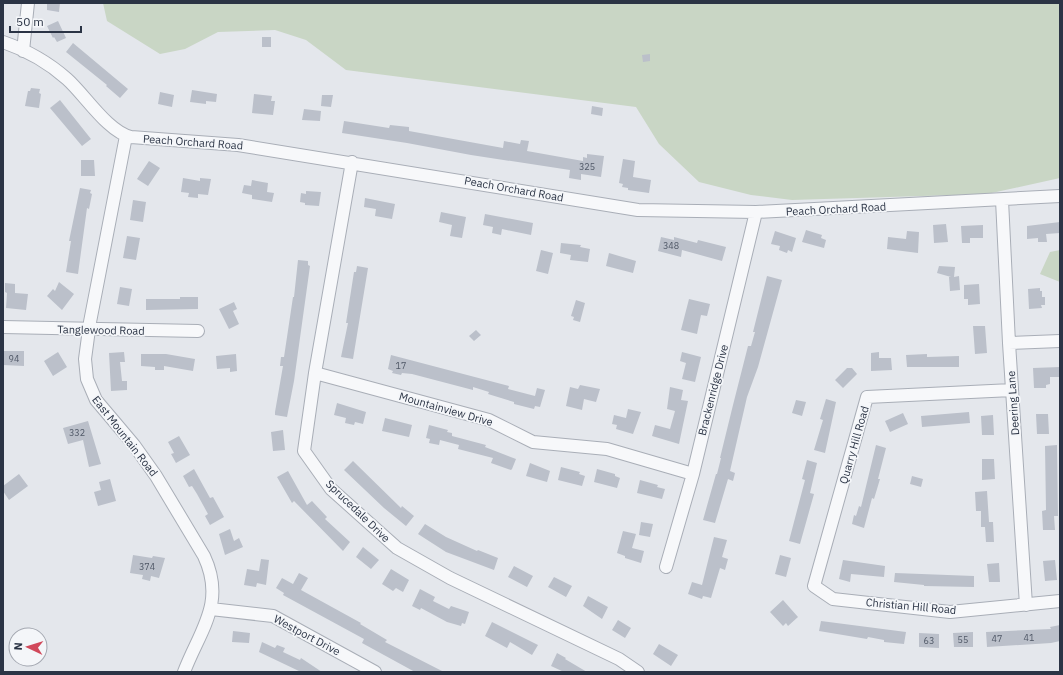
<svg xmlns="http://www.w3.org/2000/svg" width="1063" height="675" viewBox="0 0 1063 675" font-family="'IBM Plex Sans',sans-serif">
	<rect width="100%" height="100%" fill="#e4e7ec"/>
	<path fill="#c9d6c5" d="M103,3h957v175l-73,16 -195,6 -41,-5 -52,-13 -40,-38 -23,-37 -290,-37 -40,-30 -31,-10 -57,2 -33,17 -25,5 -53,-33z
		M1060,250v32l-20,-8 10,-22z"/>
	<path fill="#bbc0ca" d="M47,3h13l-1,9 -12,-2z
		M58,21l8,17 -9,4 -3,-5 -1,1 -6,-12z
		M262,37h9v10h-9z
		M73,43l55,46 -8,9 -14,-12 1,-1 -41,-33z
		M650,54v7l-7,1 -1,-7z
		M31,88l9,1 -1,4 2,1 -2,14 -14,-2 3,-15h2z
		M192,90l25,4 -1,8 -10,-1v3l-16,-2z
		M160,92l14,3 -2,12 -14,-3z
		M254,94l18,2 -1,5h4l-2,14 -21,-2z
		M322,95h11l-2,12 -10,-1z
		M60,100l31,39 -9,7 -32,-38z
		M592,106l11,2 -1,8 -11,-2z
		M304,109l17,2 -1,10 -18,-1z
		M344,121l45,7 1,-3 19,2v4l94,17 1,-7 16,3 1,-4 8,1 -2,10 56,10v-4l4,1v-4l17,2 -3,21 -20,-3v6l-12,-2 1,-8 -99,-15 -64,-12 -65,-10z
		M623,159l12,2 -2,16 18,3 -2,13 -21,-3v-2l-6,-1 1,-3 -4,-1z
		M81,160h13l1,16h-14z
		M149,161l11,7 -12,18 -11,-7z
		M183,178l17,3v-3l11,1 -3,16 -10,-1v4l-10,-1 1,-4 -8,-1z
		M252,180l16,3 -1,9 7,1 -2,9 -20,-3v-4l-10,-2 2,-8 7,1z
		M80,188l11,2 -1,3 2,1 -3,15 -2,-1 -9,66 -12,-2 5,-31h-2z
		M306,191l15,1 -2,14 -14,-1v-2l-5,-1 1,-9 5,1z
		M365,198l30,6 -3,15 -17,-3 1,-7 -12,-2z
		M133,200l13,2 -3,20 -13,-2z
		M441,212l25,5 -4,21 -12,-2 2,-11 -13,-3z
		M485,214l48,9 -2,12 -29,-6 -1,6 -9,-2 1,-6 -10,-2z
		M1060,222v11l-14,1 1,8h-9v-4l-11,1v-13z
		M946,224l2,18 -14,1 -1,-18z
		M983,225v13h-13v5h-8l-1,-17z
		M806,230l16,5 -1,3 5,2 -2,8 -22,-6z
		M775,231l21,7 -4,14 -4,-2 -1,3 -8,-3 1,-4 -9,-2z
		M907,231l12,1 -1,21 -31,-4 1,-12 18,2z
		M127,236l13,2 -4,22 -13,-2z
		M661,237l13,3v-3l23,6 1,-3 28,7 -4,14 -40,-11 -1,7 -23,-6z
		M561,243l20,2 -1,2 10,2 -2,13 -18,-2 1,-5 -11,-2z
		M541,250l12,3 -5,21 -12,-3z
		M609,253l27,8 -3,12 -27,-7z
		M298,260l10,1v4l2,1 -16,115 -7,36 -12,-2v-3l8,-46h-3l1,-9h3l9,-60h1z
		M357,266l11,2 -15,91 -12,-2 7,-34h-2l8,-51h2z
		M939,266l16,1 -1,10 5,-1 1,14 -10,1 -1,-14h2l-14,-4z
		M767,276l15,4 -24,87 -11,30 -17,74 5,2 -2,8 -5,-2 -13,44 -12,-3 13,-46h1l4,-16h-1l13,-53 15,-59h3l4,-14h-2z
		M59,282l15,12 -12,16 -15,-14 6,-7 2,2z
		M5,283l10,1v9l13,1 -2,16 -20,-2 1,-15 -2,-1z
		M979,284l1,20 -12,1v-6h-4v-14z
		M120,287l12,2 -3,17 -12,-2z
		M1040,288v3h2v6h3v8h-4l1,3 -13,1 -1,-20z
		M180,297h18v12l-52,1v-11h34z
		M689,299l21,5 -3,12 -6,-1 -4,19 -16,-4z
		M576,300l9,3 -5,19 -7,-2 1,-3 -3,-1z
		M234,302l3,7 -4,2 6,13 -10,5 -10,-20z
		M973,326h12l2,27 -12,1z
		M476,330l5,5 -7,6 -5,-5z
		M4,351h20v15l-21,-1z
		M58,352l9,15 -14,9 -9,-15z
		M124,352l1,10h-5l2,19h5v9l-16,1 -2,-38z
		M682,352l19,5 -6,25 -13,-3 4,-16 -6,-2z
		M879,352v6h12l1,12 -21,1v-18z
		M141,354h25l29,5 -2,12 -29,-5v4h-9v-3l-14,-1z
		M236,354l1,17 -7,1v-4l-13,1 -1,-13z
		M927,354v3l32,-1v11h-52l-1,-12z
		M391,355l118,31 -1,3 27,7 2,-8 8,2 -5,17 -5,-1 -1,3 -20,-5v-2l-26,-8 1,-2 -16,-5v3l-61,-16 -10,-1 -1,2 -9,-2 1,-2 -5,-2z
		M1060,367v10h-10v7l-4,1v3h-12l-1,-20z
		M847,368h5l5,6 -14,14 -8,-8z
		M580,385l20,4 -4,13 -12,-3 -2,11 -16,-4 4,-19 8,2z
		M670,387l13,3 -2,10 7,1 -9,43 -27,-8 3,-11 15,4 5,-18 -8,-2z
		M826,399l10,3 -11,51 -11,-3 9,-30 -3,-1z
		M796,400l10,2 -4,14 -10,-3z
		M337,403l29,9 -3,12 -8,-2 -1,3 -9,-2 1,-5 -12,-3z
		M628,409l13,3 -8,22 -17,-5 1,-4 -5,-1 2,-9 12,3z
		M969,412l1,11 -48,4 -1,-11z
		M903,413l5,11 -18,8 -5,-11z
		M1036,414h12l1,20h-12z
		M993,415l1,20h-12l-1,-19z
		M385,418l27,7 -3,12 -27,-6z
		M88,421l13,43 -12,3 -6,-27 -15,4 -5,-16z
		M429,425l19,5 -1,2 5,1v3l34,9 -1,2 31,12 -4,10 -1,1 -20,-7 2,-5 -35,-9 1,-4 -19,-5 -1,5 -10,-2 1,-4 -4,-1z
		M283,430l2,20 -12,1 -2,-19z
		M179,436l11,19 -14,8 -5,-9 3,-1 -6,-11z
		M876,445l10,3 -8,31h2l-6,20 -2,-1 -8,30 -12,-4 2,-9 2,1 3,-10 2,1z
		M1057,445l1,71h-4l1,14h-12l-1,-19 4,-1 -1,-64z
		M982,459h12l1,20 -13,1z
		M807,460l10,3 -7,30 4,1 -14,50 -11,-3 16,-61 -3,-1z
		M353,461l48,47 1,-2 12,10 -8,10 -22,-18 -40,-38z
		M530,463l20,8 -3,11 -21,-6z
		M561,467l19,5 -1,2 6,2 -3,10 -24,-6z
		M194,469l16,29 3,-1 11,20 -14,8 -5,-9 3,-2 -11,-20 -5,-8 -3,1 -6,-11z
		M597,469l18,5v2l5,2 -3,10 -23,-6z
		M288,471l19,34 5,-4 15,16 -2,2 25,23 -7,9 -49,-50 -2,2 -15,-26z
		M19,474l9,12 -19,14 -6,-9v-5z
		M912,476l11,3 -2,8 -11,-3z
		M110,479l6,22 -18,5 -4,-14 7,-2 -2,-8z
		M640,480l18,5 -1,2 8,2 -3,10 -25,-6z
		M987,491l2,31h4l1,20h-8l-1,-15h-4v-16h-5l-1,-19z
		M641,522l12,2 -3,13 -11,-2z
		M425,524l21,13 31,14 1,-1 20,8 -4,12 -48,-18 -28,-18z
		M230,529l4,12 5,-3 4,9 -18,8 -6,-21z
		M623,531l13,3 -4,14 12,3 -3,12 -16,-5v-2l-8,-3z
		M714,537l13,3 -5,17 6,2 -3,11 -5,-2 -9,30 -8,-2 -1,3 -14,-5 4,-12 10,3z
		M363,547l16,13 -8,9 -15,-12z
		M133,555l19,3 1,-2 12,2 -6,20 -8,-2 -1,5 -8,-2 1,-4 -13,-2z
		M780,555l11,3 -5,19 -11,-3z
		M261,559l8,1 -3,25 -9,-2 -1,4 -12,-2 3,-16 12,2z
		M843,560l42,6 -1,11 -33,-3 -1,8 -11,-3z
		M1055,560l2,20 -12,1 -2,-20z
		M999,563l1,19h-11l-2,-18z
		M514,566l19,10 -6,11 -19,-10z
		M391,569l18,11 -6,12 -7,-4 -3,3 -11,-7z
		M299,573l9,5 -7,12 60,33 -1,1 27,16 -2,2 59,30h-29l-53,-29 2,-4 -81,-44 1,-2 -8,-5 6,-10 11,6z
		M895,573l79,3v11l-50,-1v-1l-30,-3z
		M554,577l18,9 -6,11 -18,-10z
		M420,589l15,8 -2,4 16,8 2,-3 18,6 -4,12 -3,-1 -1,3 -14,-4 -26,-14 -1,2 -8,-4z
		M588,596l20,11 -6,12 -19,-13z
		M783,600l15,17 -10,9 -2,-3 -3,3 -13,-14z
		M618,620l13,8 -6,10 -13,-8z
		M821,621l85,11 -2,12 -20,-2v-2l-16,-3 -1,2 -48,-8z
		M492,622l46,23 -6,10 -22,-13 -3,6 -22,-12z
		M1060,625v16l-9,2 -64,4 -1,-15 65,-3 -1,-2z
		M233,631l17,2 -1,10 -17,-1z
		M973,632v15h-19l-1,-14z
		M919,633l20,1v14l-20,-1z
		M262,642l13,6 2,-3 8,3 -2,4 17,8 1,-2 21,14h-21l-42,-20z
		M659,644l19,11 -7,11 -18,-12z
		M557,653l9,5 -1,1 22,13h-23l-13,-6z"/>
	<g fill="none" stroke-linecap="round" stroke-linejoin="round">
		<g stroke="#a9aeb7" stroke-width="14">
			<path id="minor" d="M3,42c23,8 46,21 64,37 18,16 41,53 64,58l107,8 400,65 118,2 304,-16
				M23,51l5,-48
				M126,136l-36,186 -5,37 2,20 9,21 38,45 22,31 48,80c22,47 -4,74 -20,116
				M352,162l-37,211 -11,78 27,38 66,59 53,30 169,81 19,13
				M1002,200l7,143 17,262
				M3,327l195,4
				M1009,343l51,-2
				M315,373l174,47 44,22 74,7 86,25
				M1012,390l-145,7 -53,189 19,13 117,13 110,-11
				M666,567l27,-93 63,-262
				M211,609l62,7 102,56"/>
		</g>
		<use href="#minor" stroke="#f7f8fa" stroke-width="12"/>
	</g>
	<g text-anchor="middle" stroke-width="3.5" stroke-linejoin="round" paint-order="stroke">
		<g font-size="9" fill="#4f5766">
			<text x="587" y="170">325</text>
			<text x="671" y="249">348</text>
			<text x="14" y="362">94</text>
			<text x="401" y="369">17</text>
			<text x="77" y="436">332</text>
			<text x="147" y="570">374</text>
			<text x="1029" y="641">41</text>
			<text x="997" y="642">47</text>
			<text x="963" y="643">55</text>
			<text x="929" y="644">63</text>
		</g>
		<g font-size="11" fill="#2b3445" stroke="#f4f6f9">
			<text transform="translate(193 142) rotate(4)" y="4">Peach Orchard Road</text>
			<text transform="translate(514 189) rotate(10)" y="4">Peach Orchard Road</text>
			<text transform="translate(836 209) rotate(-3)" y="4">Peach Orchard Road</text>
			<text transform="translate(101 330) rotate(1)" y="4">Tanglewood Road</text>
			<text transform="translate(713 390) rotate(-76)" y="4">Brackenridge Drive</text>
			<text transform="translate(1013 403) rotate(-94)" y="4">Deering Lane</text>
			<text transform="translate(446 409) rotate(16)" y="4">Mountainview Drive</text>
			<text transform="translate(125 436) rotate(52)" y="4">East Mountain Road</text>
			<text transform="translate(854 445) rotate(-74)" y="4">Quarry Hill Road</text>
			<text transform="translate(358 511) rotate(44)" y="4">Sprucedale Drive</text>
			<text transform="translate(911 606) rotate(5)" y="4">Christian Hill Road</text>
			<text transform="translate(307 635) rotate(28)" y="4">Westport Drive</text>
		</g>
	</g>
	<rect width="1063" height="675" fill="none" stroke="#2b3445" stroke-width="8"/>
	<g transform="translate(28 647) rotate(274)"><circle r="19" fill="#f4f6f9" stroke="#a4a8b1"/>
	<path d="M0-3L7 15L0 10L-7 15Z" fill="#d1495b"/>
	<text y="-6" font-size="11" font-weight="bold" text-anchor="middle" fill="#2b3445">N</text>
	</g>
	<path d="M10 26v6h71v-6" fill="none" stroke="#2b3445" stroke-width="2"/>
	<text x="16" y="26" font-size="12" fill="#2b3445" stroke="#f4f6f9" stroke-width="3" paint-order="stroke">50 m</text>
</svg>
